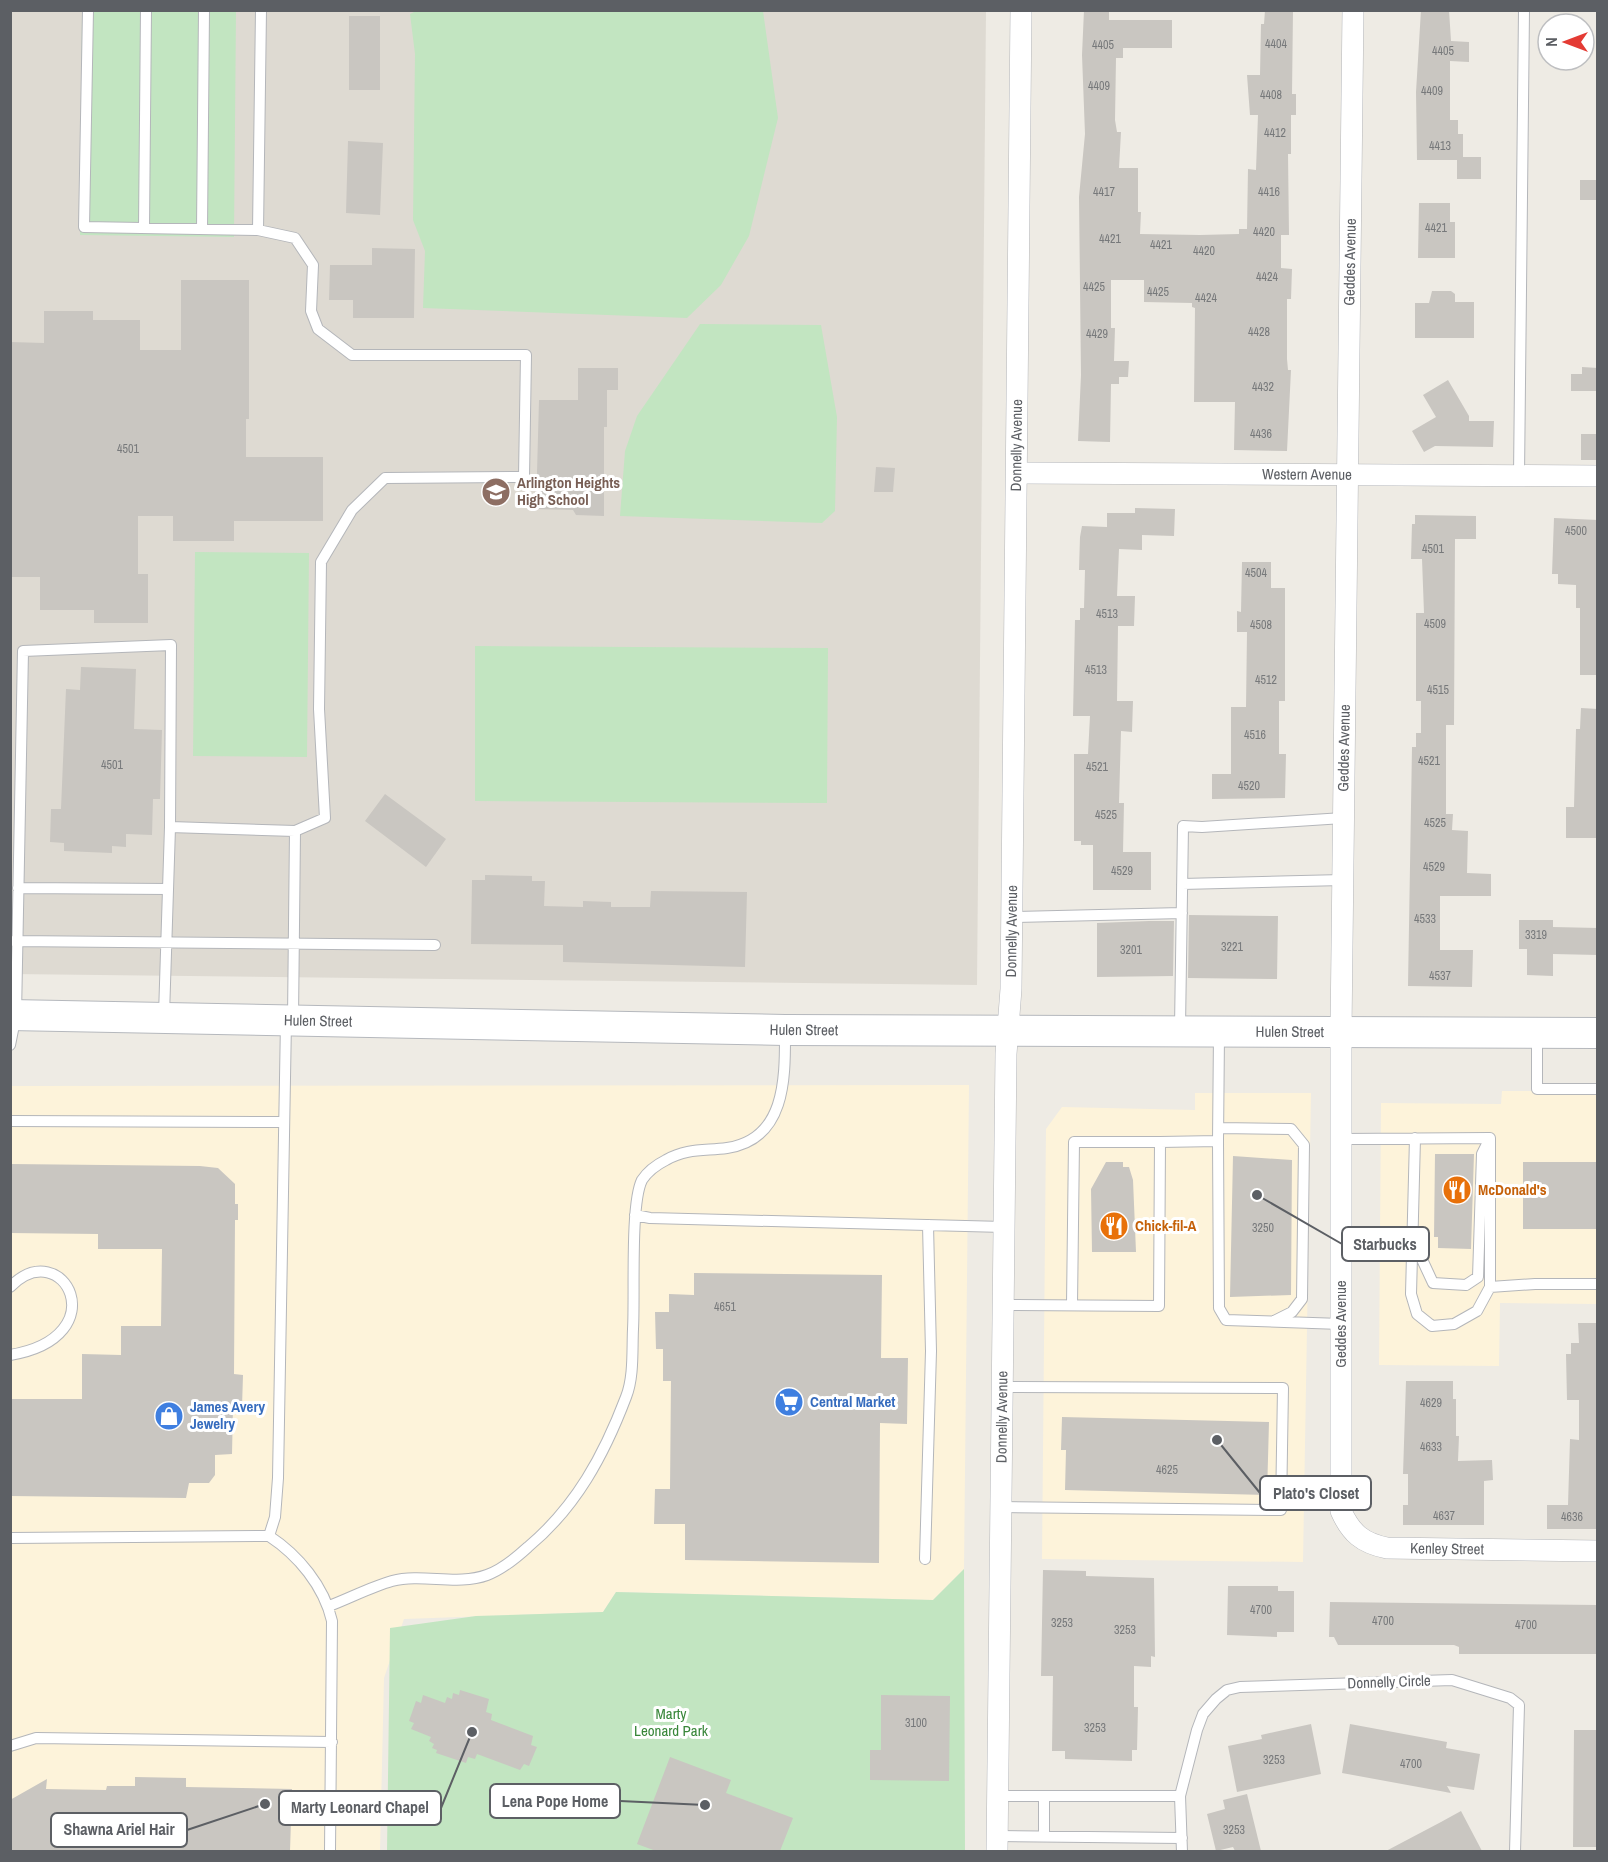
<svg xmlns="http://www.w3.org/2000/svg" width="1608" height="1862" viewBox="0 0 1608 1862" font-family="'Archivo Narrow',sans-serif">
	<rect width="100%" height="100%" fill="#eeebe4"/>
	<path fill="#fdf3da" d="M969,1085l-5,484 -31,31 -317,-8 -13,20 -199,7 -20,59 -4,173h-369l-1,-765z
		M1502,1091h95v213l-97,-1 -1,63 -120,-1 2,-262 120,1z
		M1195,1093h116l-8,469 -261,-3 4,-430 16,-22 133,3z"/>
	<path fill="#dedad2" d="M11,11h975l-9,974 -966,-11z"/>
	<path fill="#c2e5c1" d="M82,11h154l-2,226 -154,-2z
		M416,11h347l15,107 -29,118 -28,49 -34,33 -264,-10 2,-57 -12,-31 2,-166 -5,-40z
		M700,324l121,1 16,92 -2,94 -13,12 -202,-7 5,-65 12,-35z
		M195,552l114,1 -2,204 -114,-1z
		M475,646l353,2 -1,155 -352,-2z
		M964,1569l1,282 -578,1 3,-224 86,-12 127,-4 13,-20 317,8z"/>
	<path fill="#c9c6c1" d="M1084,10h25v10h63v28h-49v10h-7l-1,62 2,12h4l-2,36h19v44h3l-1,22 60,1 39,-1v-5h8l1,-60 8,1 2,-55h-8l-3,-40h13l1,-51h3l1,-14h28l-1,84h4v21h-5v39h-3l1,81h-8v33l11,1 -1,30h-4v60l1,11h3l-4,81 -53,-1 1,-48h-41l1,-94 -3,-1v-4l-48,-1v-22h-33v48h4l-1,33h15l-1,16h-9v7h-8l-1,58 -32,-1 3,-66 -2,-178 6,-63 -3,-79z
		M1421,10h28l2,31 18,1v20l-19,-1v59h8v14h5v23h18v22h-24v-19h-40l-1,-68z
		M349,16h31v74h-31z
		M348,141l35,2 -3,72 -34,-2z
		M1580,180h18v20h-18z
		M1419,203h31v19h5v36h-37z
		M372,248l43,1 -1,69h-61v-18h-24l1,-35h42z
		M181,280h68v139h-3v38h77v64h-89v20h-61v-25h-35v58h10v49h-54v-13h-54v-33h-30v-235l34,1v-32h49v9h47v30h41z
		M1432,291h19l4,3v8h19v36h-59v-35h14z
		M1582,367l16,1v23h-27v-17h11z
		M578,368h40v22h-11v37h-3v89l-28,-1 -3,-5 -37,-1 3,-109h39z
		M1448,380l21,36v5h25l-1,26 -58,-1 -11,6 -12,-21 24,-14 -13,-22z
		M1581,434h17v26h-17z
		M876,467l19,1 -2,24h-19z
		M1135,508l40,1 -1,27 -32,-1v15l-23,-1 -2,47h18l-1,30h-16l-1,75h16l-1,31 -11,-1 -2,72h5l-1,49h28v38h-58v-45h-12v-4h-7v-87h14l2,-38h-17l2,-96h5v-12h4l1,-38h-6l1,-33 2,-11 25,1v-14h28z
		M1415,515l61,1v23h-21l-1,186h-8v89h7l-1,16 16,1 -1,42 24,1v22h-51v54h33l-1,37 -64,-1 4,-239h4v-14h5v-32h-5v-88h8l-2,-54h-11l1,-35h3z
		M1554,518l44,2v155h-18v-67h-4v-23l-18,-1v-10h-6z
		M1242,562h29v26h14v113h-6v53h7l-1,44 -73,1v-25h19v-67h15l1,-75h-10v-21l4,1z
		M81,667l55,2 -2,60 28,1 -2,69h-7l-1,36 -26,-1v13l-14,-1v7l-48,-2v-8l-14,-1 1,-33h10l5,-120 14,1z
		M1581,708l17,1 -1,129h-31v-31h8l2,-78h4z
		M385,794l61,45 -20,28 -61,-46z
		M485,875l47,1v5h13l-1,25 39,1v-6l28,1v5h39l1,-16 96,1 -2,75 -182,-5v-17l-92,-1 1,-64h13z
		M1189,915l89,1 -1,63 -89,-1z
		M1519,920h34v7l45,1v27l-45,-1v22l-26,-1v-26h-8z
		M1149,921h25l-1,55 -76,1v-54z
		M1435,1154h39l-3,95 -33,-1v-11h-4z
		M1233,1156l59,4 -1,135 -61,2z
		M1106,1162h17v5h6l4,13 3,72h-44l-1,-63z
		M1523,1162h75v67h-75z
		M10,1164l190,2 18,2 17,16v20h3v16h-3l-1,154 9,1 -1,32h-9l-1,47 -17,1v20l-6,8h-20l-3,15 -176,-2v-97h72v-45l39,1v-29h40l1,-77h-64v-15l-88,-1z
		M694,1273l188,2 -1,83h27l-1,66 -27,-1 -1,140 -194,-3v-36h-31l1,-35h15l1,-108h-8v-32h-7l-1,-37h14v-18l25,1z
		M1578,1323h20v206h-51v-24h21l2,-66 9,1v-40h-12l-1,-46h5v-11h8z
		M1406,1381h47v18h3v37h3l-1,25 34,-1 1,20 -9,1v44h-81v-20h5v-31h-5z
		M1062,1417l207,5 -2,73 -202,-5 1,-40h-5z
		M1043,1570l43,1v5l68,2 1,79 -4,-1v11l-17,-1v41h4l-1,43h-5v11l-67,-2v-8h-13l1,-75h-12z
		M1228,1586h50v5h16v41h-17v5l-50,-2z
		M1330,1602l268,3v42l-2,7h-137v-7l-5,-2h-116l-4,-8h-5z
		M460,1690l29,9 -3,13 6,2 -1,6 42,16 -2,9 6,2 -8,19 -5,-2 -4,6 -43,-16 -2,5 -7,-2 -2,6 -30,-10 1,-3 -5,-2 2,-4 -5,-3 2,-4 -20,-8 3,-6 -5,-2 7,-20 5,2 2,-8 22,8 2,-6 5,2 1,-6 6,2z
		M881,1695l69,1 -1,85 -79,-1v-30h11z
		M1311,1724l10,50 -84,18 -9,-46 34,-7 -1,-4z
		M1350,1724l97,18 -1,6 34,6 -6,36 -27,-4 4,7 -109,-20z
		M1574,1730h24v117h-25z
		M670,1757l61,23 -5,13 67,25 -13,33h-124l-19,-7z
		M135,1777l51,1v9l106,2 -2,62h-280v-51l37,-21 -1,10 60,1 1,-4h28z
		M1247,1794l14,57h-26l-2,-4 -17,4 -9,-37 18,-5 -2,-9z
		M1461,1811l21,40h-96l55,-29z"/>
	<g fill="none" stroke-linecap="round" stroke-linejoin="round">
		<g stroke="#b4b6ba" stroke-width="12">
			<path id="service" d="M88,10l-4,217 174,3
				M261,10l-3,220 37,8 18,27 -2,46 7,18 34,26h174l-2,122 -139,1 -33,32 -31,52 -2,147 6,109 -30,13 -2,187
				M144,228l2,-218
				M202,229l2,-219
				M1519,476l5,-466
				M1182,884l161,-4
				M18,888l150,1
				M1012,917l170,-4
				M13,941l422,4
				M164,1015l6,-188
				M1180,1028l3,-202 19,1 141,-9
				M1537,1036v53h61
				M10,1045l6,-30 7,-364 148,-6 -1,182 125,4
				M10,1121l273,1
				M1219,1128l72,1 13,16 -2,154 -10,13 -18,9
				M1415,1138l-4,156 6,20 15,12 22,-2 23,-13 13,-24 45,-3h63
				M1341,1139l149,-1v149
				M1218,1141l1,167 7,12 115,4
				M1160,1142l58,-1 1,-107
				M635,1215l15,3 354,9
				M1413,1240l20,43 33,2 12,-8 4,-123 7,-14
				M10,1287c53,-54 108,50 0,68
				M1003,1305l156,1 1,-164h-86l-2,163
				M1000,1507l281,3 2,-122 -281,-1
				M269,1536l6,-19 3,-39 8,-457
				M10,1538l259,-2c29,19 55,50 63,85l-2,231
				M925,1559l6,-208 -3,-126
				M329,1606c19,-7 44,-20 63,-25 31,-8 65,5 95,-6 16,-6 29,-17 41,-28 48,-40 76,-92 98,-150 8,-20 6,-47 7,-68 2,-32 -3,-125 9,-149 6,-9 14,-15 24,-20 21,-12 39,-9 61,-12 60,-9 58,-72 58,-118
				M10,1746l26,-8 296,4
				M997,1796h183
				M997,1836l185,2
				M1044,1836v-40
				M1182,1852l-2,-56 17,-66 6,-16 13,-15 11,-9 13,-3 212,-7 58,18 9,7 -4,147"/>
		</g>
		<g stroke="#b4b6ba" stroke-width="22">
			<g id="minor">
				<path id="s1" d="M1353,10l-12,1022v479c10,22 21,32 46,37l211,3"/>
				<path id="s2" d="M1017,473l581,3"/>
				<path id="s3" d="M997,1852l9,-798 5,-65 10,-979"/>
			</g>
		</g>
		<g stroke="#b5b8bd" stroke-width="32">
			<g id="secondary">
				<path id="s4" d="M10,1015l775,15 813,3"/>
			</g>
		</g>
		<use href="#service" stroke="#fff" stroke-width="10"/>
		<use href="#minor" stroke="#fff" stroke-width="21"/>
		<use href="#secondary" stroke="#fff" stroke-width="30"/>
	</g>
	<defs>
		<g id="school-disc" transform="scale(1.5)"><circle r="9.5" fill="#8d6e63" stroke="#fff"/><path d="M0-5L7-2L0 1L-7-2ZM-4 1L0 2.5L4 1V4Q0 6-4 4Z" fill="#fff"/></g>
		<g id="restaurant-disc" transform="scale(1.5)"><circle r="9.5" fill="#e8710a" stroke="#fff"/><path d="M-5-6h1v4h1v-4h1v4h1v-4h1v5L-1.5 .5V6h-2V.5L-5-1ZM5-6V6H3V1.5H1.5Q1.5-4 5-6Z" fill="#fff"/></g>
		<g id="supermarket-disc" transform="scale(1.5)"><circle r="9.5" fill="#3f7fe0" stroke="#fff"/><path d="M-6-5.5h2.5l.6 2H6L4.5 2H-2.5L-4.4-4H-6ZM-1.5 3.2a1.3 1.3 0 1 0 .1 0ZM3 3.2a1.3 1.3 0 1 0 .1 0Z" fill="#fff"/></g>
		<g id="shop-disc" transform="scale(1.5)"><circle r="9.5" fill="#3f7fe0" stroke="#fff"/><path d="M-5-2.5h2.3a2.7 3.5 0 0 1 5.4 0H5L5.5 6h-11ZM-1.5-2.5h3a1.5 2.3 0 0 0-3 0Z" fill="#fff"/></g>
	</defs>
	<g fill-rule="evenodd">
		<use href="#school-disc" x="496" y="492"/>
		<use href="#restaurant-disc" x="1457" y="1190"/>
		<use href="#restaurant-disc" x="1114" y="1226"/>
		<use href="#supermarket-disc" x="789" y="1402"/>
		<use href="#shop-disc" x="169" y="1416"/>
	</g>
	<g text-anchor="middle" stroke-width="6" stroke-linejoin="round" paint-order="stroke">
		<g font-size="12" fill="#77797b">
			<text x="1276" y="48">4404</text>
			<text x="1103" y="49">4405</text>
			<text x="1443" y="55">4405</text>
			<text x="1099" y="90">4409</text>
			<text x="1432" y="95">4409</text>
			<text x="1271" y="99">4408</text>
			<text x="1275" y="137">4412</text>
			<text x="1440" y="150">4413</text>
			<text x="1104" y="196">4417</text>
			<text x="1269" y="196">4416</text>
			<text x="1436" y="232">4421</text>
			<text x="1264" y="236">4420</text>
			<text x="1110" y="243">4421</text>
			<text x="1161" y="249">4421</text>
			<text x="1204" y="255">4420</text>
			<text x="1267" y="281">4424</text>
			<text x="1094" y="291">4425</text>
			<text x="1158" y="296">4425</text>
			<text x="1206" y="302">4424</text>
			<text x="1259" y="336">4428</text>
			<text x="1097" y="338">4429</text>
			<text x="1263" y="391">4432</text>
			<text x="1261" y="438">4436</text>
			<text x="128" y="453">4501</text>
			<text x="1576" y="535">4500</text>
			<text x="1433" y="553">4501</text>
			<text x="1256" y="577">4504</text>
			<text x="1107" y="618">4513</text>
			<text x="1435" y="628">4509</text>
			<text x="1261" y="629">4508</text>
			<text x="1096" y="674">4513</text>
			<text x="1266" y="684">4512</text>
			<text x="1438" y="694">4515</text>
			<text x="1255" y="739">4516</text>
			<text x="1429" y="765">4521</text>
			<text x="112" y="769">4501</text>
			<text x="1097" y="771">4521</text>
			<text x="1249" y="790">4520</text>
			<text x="1106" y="819">4525</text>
			<text x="1435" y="827">4525</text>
			<text x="1434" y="871">4529</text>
			<text x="1122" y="875">4529</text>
			<text x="1425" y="923">4533</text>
			<text x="1536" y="939">3319</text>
			<text x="1232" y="951">3221</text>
			<text x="1131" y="954">3201</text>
			<text x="1440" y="980">4537</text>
			<text x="1263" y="1232">3250</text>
			<text x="725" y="1311">4651</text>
			<text x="1431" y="1407">4629</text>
			<text x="1431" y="1451">4633</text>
			<text x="1167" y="1474">4625</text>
			<text x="1444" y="1520">4637</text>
			<text x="1572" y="1521">4636</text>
			<text x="1261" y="1614">4700</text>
			<text x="1383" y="1625">4700</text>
			<text x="1062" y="1627">3253</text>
			<text x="1526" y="1629">4700</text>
			<text x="1125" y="1634">3253</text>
			<text x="916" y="1727">3100</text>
			<text x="1095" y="1732">3253</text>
			<text x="1274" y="1764">3253</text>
			<text x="1411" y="1768">4700</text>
			<text x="1234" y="1834">3253</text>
		</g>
		<g font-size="15" fill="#5c5f64" stroke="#fff">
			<text transform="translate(1350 262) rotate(-89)" y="5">Geddes Avenue</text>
			<text dy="5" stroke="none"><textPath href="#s3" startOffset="1407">Donnelly Avenue</textPath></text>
			<text dy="5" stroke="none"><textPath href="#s2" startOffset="290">Western Avenue</textPath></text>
			<text transform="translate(1344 748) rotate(-89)" y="5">Geddes Avenue</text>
			<text dy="5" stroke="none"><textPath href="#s3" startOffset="921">Donnelly Avenue</textPath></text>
			<text dy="5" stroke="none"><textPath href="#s4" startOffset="308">Hulen Street</textPath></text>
			<text dy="5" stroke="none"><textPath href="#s4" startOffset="794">Hulen Street</textPath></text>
			<text dy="5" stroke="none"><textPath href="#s4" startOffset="1280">Hulen Street</textPath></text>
			<text transform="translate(1341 1324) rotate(-90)" y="5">Geddes Avenue</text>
			<text dy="5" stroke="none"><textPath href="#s3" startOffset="435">Donnelly Avenue</textPath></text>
			<text dy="5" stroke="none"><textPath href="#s1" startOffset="1623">Kenley Street</textPath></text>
			<text transform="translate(1389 1682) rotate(-2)" y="5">Donnelly Circle</text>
		</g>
		<g font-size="15" font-weight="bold" fill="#785e54" stroke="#fff" text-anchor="start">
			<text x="517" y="488">Arlington Heights<tspan x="517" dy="17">High School</tspan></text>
		</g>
		<g font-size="15" font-weight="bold" fill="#c56008" stroke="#fff" text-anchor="start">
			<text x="1478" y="1195">McDonald's</text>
			<text x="1135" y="1231">Chick-fil-A</text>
		</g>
		<g font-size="15" font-weight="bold" fill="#366cbe" stroke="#fff" text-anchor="start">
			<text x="810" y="1407">Central Market</text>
			<text x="190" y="1412">James Avery<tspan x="190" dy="17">Jewelry</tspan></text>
		</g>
		<g font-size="15" fill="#388639" stroke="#fff">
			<text x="671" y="1719">Marty<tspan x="671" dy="17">Leonard Park</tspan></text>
		</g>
	</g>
	<path fill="none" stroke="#5c5f64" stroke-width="2" d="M1257 1195L1342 1244M1217 1440L1260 1493M705 1805L620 1801M472 1732L441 1808M265 1804L187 1830"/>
	<g fill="#5c5f64" stroke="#fff" stroke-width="2">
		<circle cx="1257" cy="1195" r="6"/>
		<circle cx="1217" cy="1440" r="6"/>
		<circle cx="705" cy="1805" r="6"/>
		<circle cx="472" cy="1732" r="6"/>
		<circle cx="265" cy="1804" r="6"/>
	</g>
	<g fill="#fff" stroke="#5c5f64" stroke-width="2">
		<rect x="1342" y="1227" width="87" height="34" rx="6"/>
		<rect x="1260" y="1476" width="111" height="34" rx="6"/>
		<rect x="490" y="1784" width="130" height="34" rx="6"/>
		<rect x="279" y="1791" width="162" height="34" rx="6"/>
		<rect x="51" y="1813" width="136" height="34" rx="6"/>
	</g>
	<g font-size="16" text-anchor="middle" font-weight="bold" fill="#5c5f64">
		<text x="1385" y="1250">Starbucks</text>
		<text x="1316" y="1499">Plato's Closet</text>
		<text x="555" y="1807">Lena Pope Home</text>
		<text x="360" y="1813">Marty Leonard Chapel</text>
		<text x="119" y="1835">Shawna Ariel Hair</text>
	</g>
	<rect width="1608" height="1862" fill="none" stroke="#5c5f64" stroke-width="24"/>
	<g transform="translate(1566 42) rotate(270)"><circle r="28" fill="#ffffff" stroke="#bebfc1" stroke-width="1.5"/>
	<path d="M0-4.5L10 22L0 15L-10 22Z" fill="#e43b34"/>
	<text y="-9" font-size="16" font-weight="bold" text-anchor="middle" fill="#5c5f64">N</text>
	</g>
</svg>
